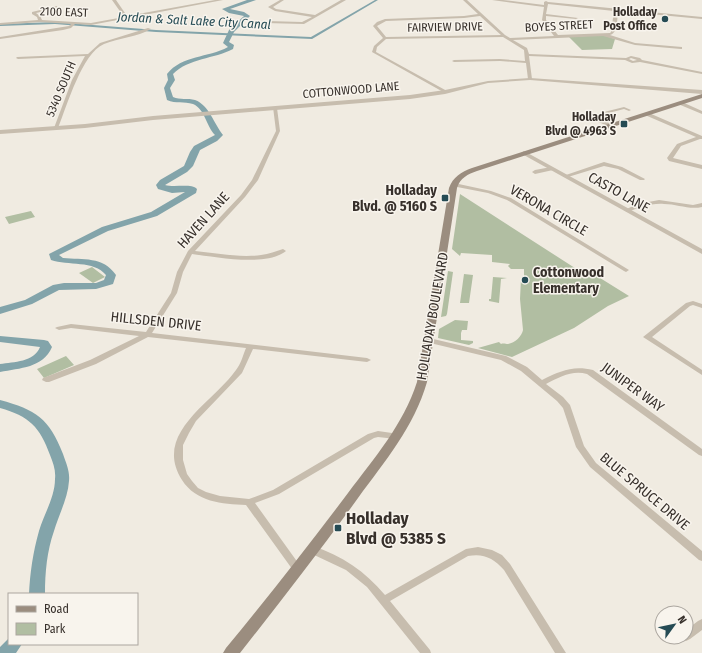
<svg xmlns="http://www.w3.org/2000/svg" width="702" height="653" viewBox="0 0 702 653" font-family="'Fira Sans Condensed',sans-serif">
	<rect width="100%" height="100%" fill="#f0ebe1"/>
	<path fill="#b1bea2" d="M603,35l12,4 -3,10 -30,1 -13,-13z
		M460,194l118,76 6,-2 45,28 -21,10 -34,22 -62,29 -34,-9 21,-6 2,2c2,-1 5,0 7,0 7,-1 14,-8 15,-14l-3,-31 17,2 -17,-2 1,-20 13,1 -10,-1v-10h-13l-3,-3 2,-2 -18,-2v-7l-31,-2 -1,3 -8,-7z
		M31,211l4,6 -26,7 -4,-7z
		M92,267l13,10 -12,6 -14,-10z
		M448,271l5,1 -6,42 -1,2 -5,1z
		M464,274l9,1 -4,28h-9z
		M493,277l14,1 -6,1 -2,24 -10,-2v-2h2z
		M455,320l13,1 -1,9h-5l-1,3v7l12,1v2l-4,2 -31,-7 1,-9z
		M66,356l8,9 -30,13 -7,-9z"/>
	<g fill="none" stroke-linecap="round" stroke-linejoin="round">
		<path fill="#83a4aa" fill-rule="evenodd" d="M375,0h3l-66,39 -156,-7 -101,-8 -55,2v-2l55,-2 101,8 155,7z"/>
		<path fill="#83a4aa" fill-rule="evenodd" d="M247,0h9l-26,9 14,3 6,4 -16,16 -5,10 5,3 -1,4c-19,10 -44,9 -60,25l2,6 -5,8 3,9c7,3 15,1 22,3 14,5 19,24 28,35l-6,6 -17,9 -7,16 -6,6 -22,13c9,3 26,-2 32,4l-1,4 -39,23 -49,15 -49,24 4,3c20,2 40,-2 53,17l-3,9 -17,5 -37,1 -27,14 -32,10v-7l25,-7 28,-15 11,-2h32l8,-3 2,-5c-12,-15 -38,-9 -55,-15l-2,-6 53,-27 49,-15 34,-20 -13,1 -14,-4 -2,-4 4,-5 24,-14 6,-14 4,-6 21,-11c-9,-9 -10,-26 -22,-31 -9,-3 -17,0 -26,-4l-3,-12 4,-8 -1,-6c15,-19 41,-16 61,-27l-5,-4 6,-13 15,-14 -15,-3 -7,-4z
			M0,336l44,4 4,1 4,6c-9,21 -32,21 -52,25v-8c14,-2 34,-2 40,-17l-40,-5z
			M0,400c36,10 49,18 63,54 3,9 7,17 6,27 -1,17 -10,33 -15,50 -7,20 -9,41 -9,63h-16c1,-21 4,-42 10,-63 5,-17 16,-34 16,-52 1,-9 -2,-16 -5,-24 -10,-28 -21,-39 -50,-47z
			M9,638v6h13l-6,9h-16v-6z"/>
		<path fill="#c7bdae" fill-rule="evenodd" d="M112,0h4l11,16 88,-16h8l-132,25 -16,-1 -4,4 -8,2 -63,9v-2l69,-11 2,-2 -31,-2 -40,3v-2l38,-3 -1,-3 -5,-3v-2l25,-6 1,2 -22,5 4,3 2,4 49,3 33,-6z
			M280,0h4l-11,7 3,2 39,6 26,-15h5l-42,24 -39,-1v-2h1l36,1 10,-5 -37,-6 -7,-4z
			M463,0h4l38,35 5,3 44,-2 -12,-16 2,-13 -52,-7h11l41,5v-3l2,-1 2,1 154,15v2l-84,-8c-1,8 0,22 -8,24l25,8 47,4v2h-1l-46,-4 -32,-9 -90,4 14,8 2,6 97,4 5,-2 9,2 2,2 60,12v2l-62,-12 -8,1 -7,-3 -96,-4 3,23 -2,1 -2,-1 -2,-16 -26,-2 -46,1 -2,-1 2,-1 46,-1 25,2 -1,-11 -21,-13 -117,2 -9,8 -1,5 71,39v2h-2l-73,-41 2,-6 9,-8 -10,-12 4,-4 8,-3 79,-3 14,-2zM548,4l66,7 -3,21 -1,1 -52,2 -12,-15v-4l30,3 2,-1 -32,-4zM480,16l21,19 -115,2 -9,-11 9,-5 78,-3zM631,58l6,2 -4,1 -4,-2z
			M148,28l3,1c-14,8 -32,9 -47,15 -22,9 -37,62 -46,84l-4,1v-1l18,-48 13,-24 -67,3 -2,-1 1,-1 71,-3 12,-11z
			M678,102h4l20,9v3l-24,-10z
			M273,107l4,1 3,23 -22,49 -13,17 -50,54c22,2 44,7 66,4 8,-1 15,-4 22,-6l3,2c-20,16 -70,6 -94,3l-9,18 -6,21 -25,40 215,25 4,2 -4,2 -114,-13 -11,24 -46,48 -7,12 -6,12v15l4,14 5,7 6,7 8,4 14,4 29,3 24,-9 95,-56 10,-3 21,3 1,2 -1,2 -3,1 -18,-2 -4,1 -95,56 -24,9 46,64 2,3 -2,3 -3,1 -3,-1 -49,-68c-24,-1 -50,-3 -64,-25 -30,-47 32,-78 54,-110 5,-6 7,-15 10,-22l-98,-11 -52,27 -47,18h-3l-4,-2 1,-2 47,-18 49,-24 -68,-8 -12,2 -4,-2 2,-1 14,-3 75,8 25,-39 6,-21 11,-21 53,-56 11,-15 24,-49z
			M624,107l7,3 -2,1 -5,-2 -27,7v1l16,8v2h-4l-16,-8 -1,-4z
			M645,113h4l53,23v3h-2l-19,7 -8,12 29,7v4l-33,-8 -2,-3 10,-14 19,-7 -51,-22z
			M604,162l18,5 23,12 -1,1h-4l-22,-11 -14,-3 -36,11h-4l-1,-1z
			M551,167l2,1v2l-18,4 -3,-2 3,-2z
			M454,183l37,8 20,7 118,72 -3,2 -2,-1 -117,-71 -19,-7 -36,-7 -1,-1z
			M659,200l34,5 9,-2v4c-13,3 -25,-3 -38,-3 -14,-1 -24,4 -37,8l-3,-2 14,-6z
			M693,301l9,3v4l-9,-3 -3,1 -38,31 50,33v5l-59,-38 43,-34z
			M426,338h3l77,18 21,11 15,13c18,-9 31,-15 51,-10l109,79v7l-3,-1 -112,-81c-15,-4 -27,3 -41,10l17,13 7,8 14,41 12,17 106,88v10l-3,-1 -109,-93 -14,-20 -13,-39 -6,-7 -36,-30 -20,-11 -75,-18 -1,-2z
			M313,546c29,10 52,25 72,49l81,-46 12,-2 14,3 10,5 8,9 56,89h-11l-51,-83c-10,-12 -21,-17 -36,-14l-78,45 40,49 1,3h-11l-53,-66 -21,-17 -36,-17 -2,-3 2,-3z
			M702,619v11l-12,9 -4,2 -4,-2 -1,-2h5v-7l12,-9z"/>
		<path fill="#c7bdae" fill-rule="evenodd" d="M530,78l172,12v4l-172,-14 -42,3 -43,11 -35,5 -257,21 -68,8 -85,6v-4l85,-6 68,-8 257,-21 35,-5 43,-9z
			M524,151l178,98v5l-180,-100 -1,-1z"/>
		<path fill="#9b8d7f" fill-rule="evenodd" d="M702,94v4l-225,73c-9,3 -17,7 -20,17l-30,194c-13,45 -42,79 -69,116 -38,53 -78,104 -118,155h-17l3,-5c42,-51 83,-103 122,-155 27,-36 55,-68 69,-111l32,-194c4,-11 12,-16 23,-20z"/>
	</g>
	<g fill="#254b54" stroke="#f8f4ed" stroke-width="1.5">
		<circle cx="665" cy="19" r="4"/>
		<rect x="620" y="120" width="8" height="8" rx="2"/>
		<rect x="441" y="194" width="8" height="8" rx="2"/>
		<circle cx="525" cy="280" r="4"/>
		<rect x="334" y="524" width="8" height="8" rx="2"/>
	</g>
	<g text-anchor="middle" stroke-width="3" stroke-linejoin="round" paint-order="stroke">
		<g font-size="12" fill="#37302b" stroke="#f8f4ed">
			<text transform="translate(64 12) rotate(2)" y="4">2100 EAST</text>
			<text transform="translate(559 26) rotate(-3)" y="4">BOYES STREET</text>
			<text transform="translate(445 27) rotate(-1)" y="4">FAIRVIEW DRIVE</text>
			<text transform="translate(61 89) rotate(-67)" y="4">5340 SOUTH</text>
			<text transform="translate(351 90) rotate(-5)" y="4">COTTONWOOD LANE</text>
		</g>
		<g font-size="12" font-weight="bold" fill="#37302b" stroke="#f8f4ed" text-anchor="end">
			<text x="657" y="16">Holladay<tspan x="657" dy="14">Post Office</tspan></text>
			<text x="616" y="121">Holladay<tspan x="616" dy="14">Blvd @ 4963 S</tspan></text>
		</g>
		<g font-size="13" font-style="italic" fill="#254b54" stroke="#f8f4ed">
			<text transform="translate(194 20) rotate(3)" y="5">Jordan &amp; Salt Lake City Canal</text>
		</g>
		<g font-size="14" font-weight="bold" fill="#37302b" stroke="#f8f4ed" text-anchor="end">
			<text x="437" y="195">Holladay<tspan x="437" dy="16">Blvd. @ 5160 S</tspan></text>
			<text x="533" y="277" text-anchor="start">Cottonwood<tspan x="533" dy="16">Elementary</tspan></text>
		</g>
		<g font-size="14" fill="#37302b" stroke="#f8f4ed">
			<text transform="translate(619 192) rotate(29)" y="5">CASTO LANE</text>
			<text transform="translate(549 210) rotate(30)" y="5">VERONA CIRCLE</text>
			<text transform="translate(203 220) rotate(-48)" y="5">HAVEN LANE</text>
			<text transform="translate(432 316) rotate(-80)" y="5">HOLLADAY BOULEVARD</text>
			<text transform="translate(156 321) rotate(6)" y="5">HILLSDEN DRIVE</text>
			<text transform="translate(633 387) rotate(36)" y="5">JUNIPER WAY</text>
			<text transform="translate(645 491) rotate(40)" y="5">BLUE SPRUCE DRIVE</text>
		</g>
		<g font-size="17" font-weight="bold" fill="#37302b" stroke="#f8f4ed" text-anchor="start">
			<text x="346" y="524">Holladay<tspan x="346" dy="20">Blvd @ 5385 S</tspan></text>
		</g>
	</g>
	<rect x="8" y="593" width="130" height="52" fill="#f8f4ed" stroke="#aba69f"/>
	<rect x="16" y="606" width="20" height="6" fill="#9b8d7f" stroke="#aba69f"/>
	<text x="44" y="613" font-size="12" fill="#37302b">Road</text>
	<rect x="16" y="623" width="20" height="12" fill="#b1bea2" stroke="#aba69f"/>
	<text x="44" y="633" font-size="12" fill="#37302b">Park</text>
	<g transform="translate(674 625) rotate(57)"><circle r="19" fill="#f8f4ed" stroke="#aba69f"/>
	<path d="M0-3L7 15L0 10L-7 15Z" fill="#254b54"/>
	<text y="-6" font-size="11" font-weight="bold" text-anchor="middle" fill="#37302b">N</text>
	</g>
</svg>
